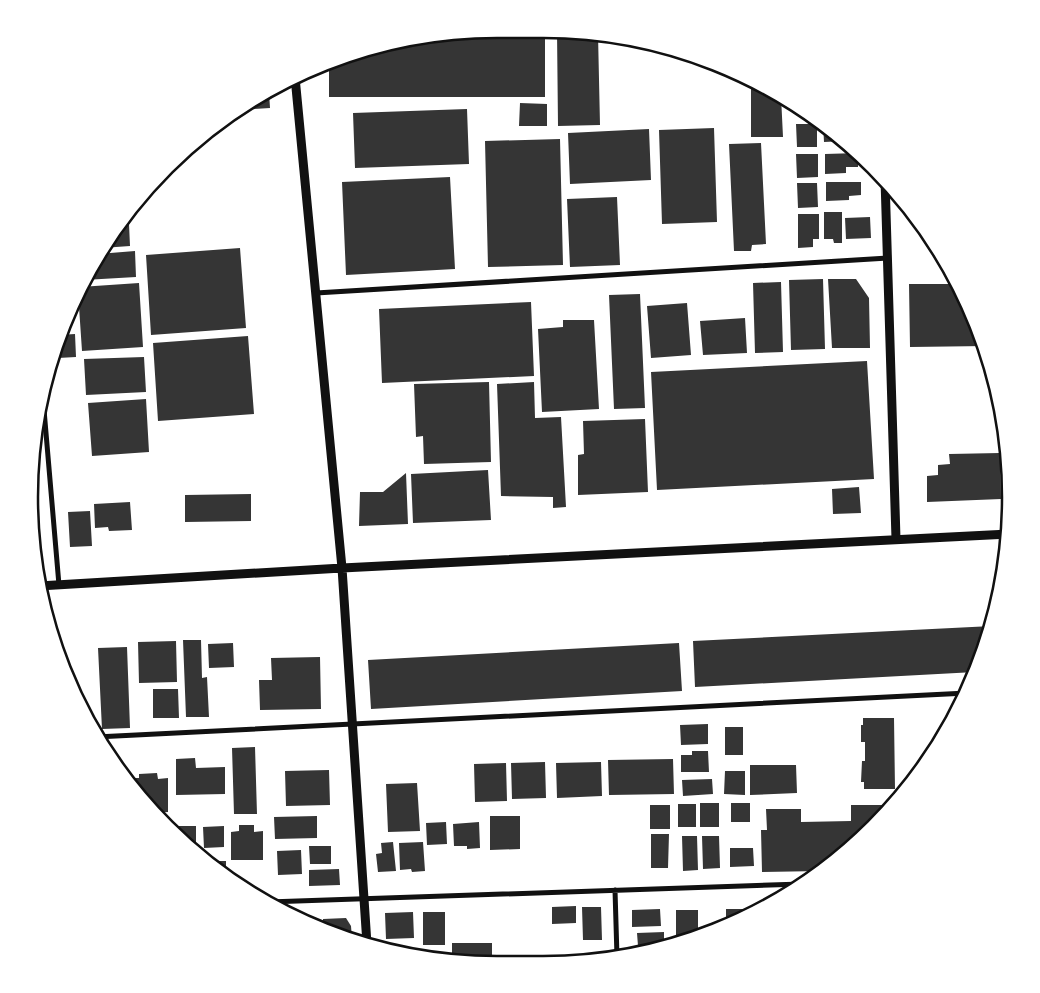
<svg xmlns="http://www.w3.org/2000/svg" width="1040" height="993" viewBox="0 0 1040 993" font-family="'Source Sans 3',sans-serif">
	<rect width="100%" height="100%" fill="#fff"/>
	<path fill="#353535" d="M574,30l24,4 2,91 -42,1 -1,-95z
		M545,31v66h-216v-36l76,-23z
		M751,77l30,19 2,41h-32z
		M269,92l1,16 -31,2z
		M520,103l27,1v22h-28z
		M795,105l13,8 2,1 -15,1z
		M467,109l2,55 -114,4 -2,-55z
		M823,123l5,3 17,15 -21,1z
		M796,124h21v23h-20z
		M714,128l3,94 -55,2 -3,-94z
		M649,129l2,51 -81,4 -2,-51z
		M560,139l3,126 -75,2 -3,-126z
		M761,143l5,101 -14,1 -1,6h-17l-5,-107z
		M796,154h22v23l-21,1z
		M825,154l33,-1v14h-12v6l-21,1z
		M450,177l5,92 -109,6 -4,-93z
		M826,182h35v13l-12,1v4l-23,1z
		M797,183h20l1,24 -20,1z
		M617,197l3,68 -50,2 -3,-68z
		M824,212h18v31h-8l-1,-4h-9z
		M798,214h21v25h-6v8l-15,1z
		M870,217l1,21 -25,1 -1,-21z
		M119,224h10l1,22 -28,2z
		M240,248l6,80 -95,7 -5,-80z
		M135,251l1,26 -52,3 7,-17 7,-9z
		M823,279l2,70 -34,1 -2,-70z
		M828,279h28l13,19 1,50h-38z
		M781,282l2,70 -28,1 -2,-70z
		M139,283l4,64 -61,4 -4,-59 2,-5z
		M909,284h49l28,62 -76,1z
		M640,294l5,114 -31,1 -5,-114z
		M531,302l3,74 -152,7 -3,-74z
		M687,303l4,52 -40,3 -4,-52z
		M745,318l2,35 -44,2 -3,-34z
		M563,320h31l5,89 -57,3 -4,-83 25,-2z
		M75,334l1,23 -18,1 -1,-19 2,-4z
		M248,336l6,78 -96,7 -5,-78z
		M144,357l2,35 -60,3 -2,-36z
		M867,361l7,118 -217,11 -6,-118z
		M489,382l2,80 -67,2 -1,-28 -7,1 -2,-53z
		M534,382l1,36 26,-1 5,90 -13,1v-11l-52,-1 -4,-112z
		M146,399l3,53 -57,4 -4,-53z
		M645,419l3,73 -70,3v-40l6,-1 -1,-33z
		M1000,453l1,46 -74,3v-26l11,-1v-10l12,-1 -1,-10z
		M488,470l3,50 -78,3 -2,-49z
		M406,473l2,51 -49,2 1,-34h23z
		M859,487l2,26 -28,1 -1,-25z
		M251,494v27l-66,1v-27z
		M130,502l2,28 -23,1 -1,-4 -13,1 -1,-24z
		M90,511l2,35 -22,1 -2,-35z
		M992,626l-17,46 -280,15 -2,-46z
		M183,640h18l1,38 5,-1 2,40h-23z
		M176,641l1,41 -38,1 -1,-41z
		M233,643l1,24 -25,1 -1,-24z
		M679,643l3,48 -311,18 -3,-49z
		M127,647l3,81 -28,1 -4,-81z
		M320,657l1,52 -61,1 -1,-30h13l-1,-22z
		M153,689h25l1,29h-26z
		M863,718h31l1,71h-31v-7h-3l1,-21h3v-19h-4v-17h2z
		M708,724v20l-27,1 -1,-20z
		M725,727h18v28h-18z
		M255,747l2,67h-23l-2,-66z
		M692,751h16l1,21h-28v-17h11z
		M195,758l1,10 29,-1v27l-49,1v-36z
		M673,759l1,35 -65,1 -1,-35z
		M545,762l1,36 -34,1 -1,-36z
		M601,762l1,34 -45,2 -1,-35z
		M506,763l1,38 -32,1 -1,-38z
		M750,765h46l1,28 -47,2z
		M329,770l1,35 -44,1 -1,-35z
		M725,771h20v24l-21,-1z
		M157,773l1,6 10,-1v34l-14,1 -9,-8 -15,-21 -1,-6h10v-4z
		M712,779l1,15 -30,2 -1,-16z
		M417,783l3,48 -32,1 -2,-48z
		M700,803h19v24h-19z
		M731,803h19v19h-19z
		M678,804h18v23h-18z
		M650,805h20v24h-20z
		M851,805h36v6l-35,37 -31,23 -59,1 -1,-42h6l-1,-21h35v13l50,-1z
		M317,816v22l-42,1 -1,-22z
		M490,816h30v33l-30,1z
		M446,822l1,22 -20,1 -1,-22z
		M479,822l1,26 -13,1v-3h-13l-1,-22z
		M239,825h15v7l9,-1v29h-32v-28l8,-1z
		M179,826h17v24l-17,-15z
		M224,826v21l-20,1 -1,-21z
		M651,834h18l-1,34h-17z
		M682,836h15l1,34 -15,1z
		M702,836h17l1,32 -17,1z
		M393,842l3,29 -18,1 -2,-18 6,-1 -1,-10z
		M423,842l2,29 -13,1 -1,-3 -11,1 -1,-27z
		M309,846h22v18h-21z
		M730,848h23l1,18 -24,1z
		M301,850l1,24 -24,1 -1,-24z
		M209,861h17v15z
		M339,869l1,16 -31,1v-16z
		M576,906v17l-24,1v-17z
		M582,907h19l1,33h-19z
		M660,909l1,17 -29,1v-17z
		M726,909h23v6l-23,10z
		M676,910h22v26h-22z
		M413,912l1,26 -28,1 -1,-26z
		M423,912h22v33h-22z
		M346,918l5,8 1,13 -29,-9v-11z
		M664,932v14l-18,4 1,-4h-9l-1,-13z
		M452,943h40v21l-40,-4z
		M443,952v7l-26,-3v-3z
		M583,954h23v6l-23,1z"/>
	<g fill="none" stroke-linecap="round" stroke-linejoin="round">
		<path stroke="#111" stroke-width="5" d="M316,293l572,-35
			M43,398l16,187
			M96,737l871,-44
			M615,890l2,67
			M268,902l534,-18"/>
		<path stroke="#111" stroke-width="9" d="M295,77l47,491 25,376
			M885,179l11,360
			M39,586l303,-18 667,-34"/>
	</g>
	<path d="M0 0H1040V993H0ZM497 38H543A459 459 0 0 1 1002 497V497A459 459 0 0 1 543 956H497A459 459 0 0 1 38 497V497A459 459 0 0 1 497 38Z" fill="#fff" fill-rule="evenodd"/>
	<path fill="none" stroke="#111" stroke-width="2.5" d="M497 38H543A459 459 0 0 1 1002 497V497A459 459 0 0 1 543 956H497A459 459 0 0 1 38 497V497A459 459 0 0 1 497 38Z"/>
</svg>
